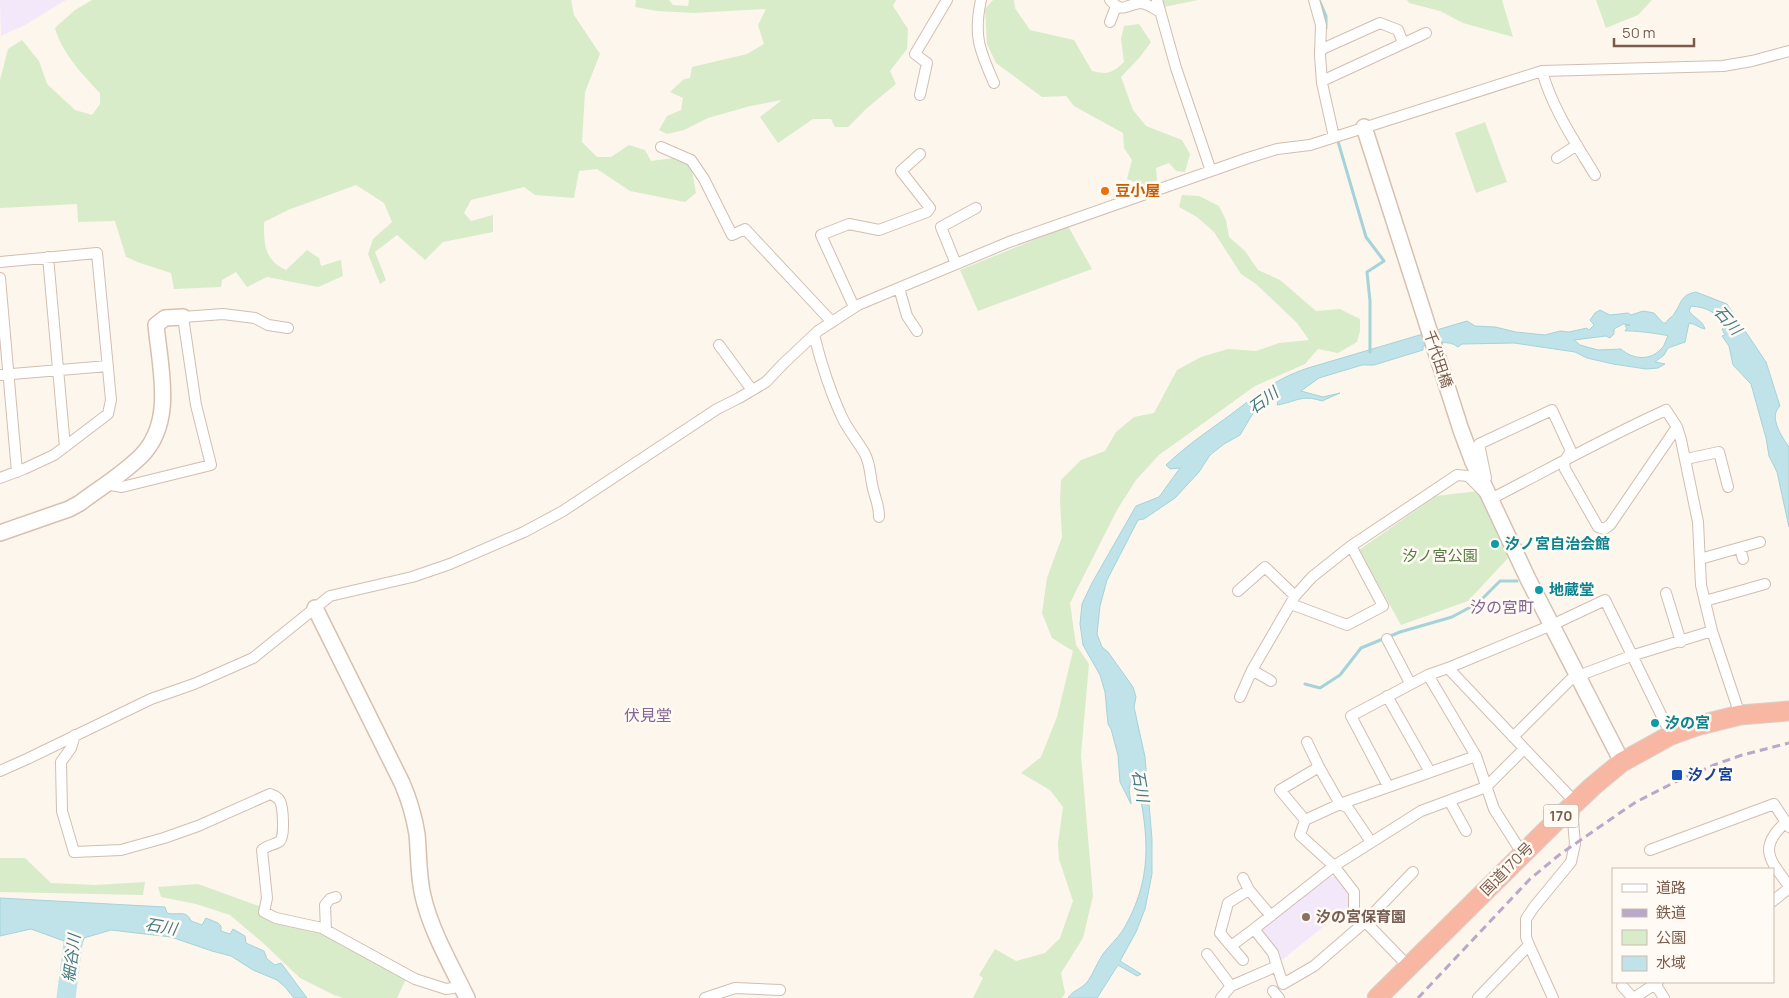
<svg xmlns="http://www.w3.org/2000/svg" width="1789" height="998" viewBox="0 0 1789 998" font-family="Manrope,'Noto Sans JP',sans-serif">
	<rect width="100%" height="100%" fill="#fdf6ec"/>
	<path fill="#f3e8fa" d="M0,0h66l-41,25 -24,11z
		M1327,876l10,1 12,16v13l-67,54 -18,-22 -1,-10z"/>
	<path fill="#d8ecc9" d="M92,0h479l3,15 26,39 -15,38 -3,50 15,15h14l18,-12 16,5 6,11 23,-3 17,7 5,28 -11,9 -55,-11 -33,-22 -18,2 -5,27 -39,-3 -11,-8 -53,13 -7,13 7,8 22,-6v17l-50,10 -18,18 -28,-25 -22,17 11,28 -6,4 -12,-30 5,-15 19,-17 -8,-19 -28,-18 -68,25 -24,12c0,22 0,38 22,48l21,-20 12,8 2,8 20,-6 2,16 -25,11 -51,-10 -20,10 -11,-15 -14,8 -1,7 -47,2 -3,-16 -31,-10 -14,-6 -11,-36 -37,1 -1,-18 -77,4v-128l8,-31 14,-9 17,21 8,23 28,26 17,5 8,-11v-11c-18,-19 -38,-40 -45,-65l20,-18z
		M636,0h33l4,5 15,1 1,-6h207l-3,6 15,23 -1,20 -17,22 6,13 -30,25 -18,18h-13l-4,-8h-18l-35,24 -18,-26 22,-17 -32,6 -42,12 -24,12 -17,4 -8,-4 8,-14 14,-6 2,-12 -13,-6 14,-13 6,-1 2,-11 55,-13 17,-10 -6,-19 8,-16 -72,4 -37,-2 -22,-4z
		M993,0h21l1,8 15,22 44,10 18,31c16,4 20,2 32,-9l-3,-23 3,-13 15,-2 12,18 -11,15 -19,20 12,33 13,16 36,14 8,14 -5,18 -9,-1 -7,-8 -13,5 1,12 -8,8 -22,-9 5,-19 -8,-12 -1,-15 -49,-27 -8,-10 -24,1 -46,-34 -9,-19 -2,-35z
		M1162,0h36l-34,7z
		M1407,0h95l11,37 -50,-14 -23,-12 -31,-8z
		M1596,0h56l-14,15 -32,13z
		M1485,122l22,60 -31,11 -21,-60z
		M1182,195l17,1 20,10 7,14 3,17 16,14 13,19 22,10 36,31 24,-2 20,10v12l-3,11 -19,11 -20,-4 -13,15 -50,22 -96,69 -23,25 -19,30 -47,93 6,42 13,19 -8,91 12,141 -10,42 -22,35 4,20 -3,5h-89l10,-20 -4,-3 16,-26 21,12 29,-8 15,-15 13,-37 -14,-42 -1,-16 5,-36 -13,-17 -29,-17 20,-16 16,-40 16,-66 -21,-13 -10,-25 5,-35 15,-41 -2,-37 1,-20 20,-20 24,-9 11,-19 18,-15 20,-4 23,-43 24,-13 27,-8 28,2 23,-8 30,-3 -12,-17 -41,-39 -15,-10 -27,-42 -17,-15 -18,-10z
		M1068,226l24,43 -114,42 -18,-41z
		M1478,491l32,65 -42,45 -67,24 -42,-75 77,-54z
		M0,858h25l26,25 44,2 50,-3 -2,13 -143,-3z
		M198,884l61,22 65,28 82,45 -9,19h-54l-9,-3 -34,-17 -38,-36 -32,-27 -34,-11 -35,-7 -3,-10z"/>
	<path fill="#bfe3e8" stroke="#a5d3da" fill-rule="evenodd" d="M1696,292l31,12 39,58 14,44c-12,11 2,31 9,41v80l-12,-55 -8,-16 -3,-18 -15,-54 -18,-19 -4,-19 -7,-10 3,-1 -3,-6 4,-3c-12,-14 -16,-18 -35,-20l-2,5c5,7 14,10 16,18 -6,-1 -9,-5 -16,-6l-4,19 -17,6 -4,7 -9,7 10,2 -7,4 -12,1 -33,-5 -26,-6 -12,-6 -61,-9 -52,1 -4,3c-9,-8 -24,-3 -35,-1v4l-49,15h-12l-43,13 -18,13 22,6 17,-4 -18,8c-21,-7 -26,1 -45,4l2,-7 -20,10 -7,7 -12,20 -16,9 -14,11 -11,17 -24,26 -31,21 -6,1 -31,60 -7,26 -3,28 5,13 6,5 25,35 3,10 -2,10 11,50 7,82v35l-7,35 -9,23 -16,29 21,13 -4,2 -19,-11 -21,33h-29c6,-9 13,-8 20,-17 6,-9 9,-18 15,-27 6,-8 14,-15 20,-24 30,-51 26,-93 14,-149l-5,-2 -3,10 2,15 -11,-22 -2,-27 -7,-26 -3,-5 -3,-32 -5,-17 -17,-30 -3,-21 2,-20 10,-21 44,-77 23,-9 21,-29 -10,1 -4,-4c19,-18 39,-32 60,-47 30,-22 46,-38 82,-50l159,-47 8,5 20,1 21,5 29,3 15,-4 9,1 18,-4 2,2 5,-5 -4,-5 5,-7 5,-3 10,5 18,-2 3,2 12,-4 11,2 9,10h3c2,-5 6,-5 8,-9 8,-11 6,-19 22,-22zM1623,324l7,1 -5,1 2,2 -2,3c4,-1 39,3 43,5 -2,3 -3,9 -6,12 -11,13 -29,12 -41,1l-23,1 -18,-5 -6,-5 32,-4 4,2 4,-4v-5z
		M0,898l165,9 2,6c10,3 19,-4 24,8l11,4 4,-7 12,5 3,3v5l9,3 3,-5 12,7 1,7 18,8 3,8 8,6 6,-2 26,35h-13l-9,-11 -8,-7 -24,-10 -22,-14 -19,-5 -41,-14 -60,-7 -27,8 -7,23h-9l-4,-20 -33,-12 -31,7z"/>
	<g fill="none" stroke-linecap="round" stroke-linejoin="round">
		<path stroke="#a5d3da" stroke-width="3" d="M1319,0l7,16v12
			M1337,138l29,99 18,24 -17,11 3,29v51
			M1305,684l15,4 20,-13 21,-27 39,-16 52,-15 26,-14 22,-22h17"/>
		<path stroke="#bfe3e8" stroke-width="19" d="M66,998l8,-63"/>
		<g stroke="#d1beb0" stroke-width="12">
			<path id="street" d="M981,0c-8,36 -1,51 13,83
				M1110,0c13,14 14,5 30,3 7,0 13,5 19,8
				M1157,0l19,68 35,103
				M1314,0l7,25 -1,30 2,28 12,54
				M1110,22l5,-13 3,-1
				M1320,50l60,-27 18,7 5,13
				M1542,71c10,37 33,71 53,104
				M1322,81l104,-48
				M920,95l7,-32 -12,-9 32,-54
				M661,147l30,13 13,19 28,56 13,-6 87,93
				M1557,158l20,-13
				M48,257l17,190
				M0,262l97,-9 14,147 -3,14 -54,41 -30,14 -24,9
				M956,264l-15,-37 35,-19
				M0,278l17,194
				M899,288l8,28 10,15
				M854,307l-33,-72 28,-11 30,6 48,-18 3,-4 -29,-37 19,-17
				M814,335c7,28 15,54 27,80 6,14 16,25 24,39 5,10 5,19 7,30 2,13 7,18 7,33
				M719,345l33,45
				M0,375l108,-9
				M1686,459l33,-7 9,35
				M1486,478l-7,-34 73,-34 19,41 -7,11 1,7 33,58 6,2 6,-4 67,-98
				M105,484l17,3 89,-22 -15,-60 -13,-88 40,-3 32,4 13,7 20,3
				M1740,548l3,11
				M1700,559l60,-17
				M1238,591l27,-24 30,29
				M1666,593l15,49
				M1705,601l60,-17
				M1291,604l56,21 36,-19 -32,-60
				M1387,639l23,44
				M1448,668l127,134 -2,18 2,24 -4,18 -37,45 -8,12v18l3,8 24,53
				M1252,670l19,11
				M1428,675l48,81 18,53 28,44
				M1387,696l43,76
				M1240,697l12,-27 43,-74 17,-19 39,-31 106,-71 11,1 23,23c58,-30 115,-62 175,-89l11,17 4,13 17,82 3,63 11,46 28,84
				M75,735l-4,13 -10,14 1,49 12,41 47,-2 43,-12 34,-12 72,-32c5,2 8,3 10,7 3,6 5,35 0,40 -5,4 -13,4 -18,9l5,48 -3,14 12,6 46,10 93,51 31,10 7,-1 8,-3
				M1513,737l57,-57 8,-4 53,-20 81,-25
				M1307,742l12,25 21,37 8,4 23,34
				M0,771l27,-12 124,-60 43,-15 59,-26 77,-62 82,-19 38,-13 74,-32 39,-21 154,-102 22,-11 27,-16 17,-18 35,-33 40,-26 151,-63 239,-84 29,-9 33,-4 232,-74 181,-5 29,-5 37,-10
				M1388,786l-37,-70 77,-41 20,-7 104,-43 53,-25 66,135
				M1450,802l16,29
				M1305,820l-25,-30 39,-23
				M1786,822c-29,26 -16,38 3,64
				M1650,850l124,-46 15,23
				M1249,890l22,26
				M1773,901l16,-13
				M326,930l-1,-25 5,-6 6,-2
				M1231,946l-11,-13 8,-30 21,-13 -6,-12
				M1207,954l24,32
				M1243,960l-12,-14 23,-17
				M1277,966l6,18 31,-18 51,-44 48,-50
				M1409,967l-55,-57v-18l-20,-26 -34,-31 5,-15 35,-16 136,-48
				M1655,984l9,14
				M1622,986l11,12
				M1273,991l6,7
				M705,998l30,-10 45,2
				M1221,998l10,-12 46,-20 -4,-13 -19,-24 80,-63 87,-55 65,-24 38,-38
				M1478,998l51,-53
				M1634,998l24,-16"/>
		</g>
		<g stroke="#d6c0b0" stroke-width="18">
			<path id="secondary" d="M1364,127l97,303 12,32 55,117 94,183
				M0,533l69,-24 11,-6c20,-15 43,-29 61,-47 34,-34 19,-88 15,-131l9,-7 18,-1
				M315,608l87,175c7,16 12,33 15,51 2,21 1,41 6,62 8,35 28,69 44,102"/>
		</g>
		<g stroke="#dad1cd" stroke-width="21">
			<path id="highway" d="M1377,998l180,-178 36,-34 29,-24 49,-27 25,-9 44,-11 49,-4"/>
		</g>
		<use href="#street" stroke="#fff" stroke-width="10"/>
		<use href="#secondary" stroke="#fff" stroke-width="15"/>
		<use href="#highway" stroke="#f7b7a3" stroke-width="19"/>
		<path stroke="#b9a8c9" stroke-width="3" stroke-dasharray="8 5" stroke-linecap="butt" d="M1418,998l112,-119 29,-24 52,-36 25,-17 41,-21 37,-16 28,-10 47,-12"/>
	</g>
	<circle fill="#e8710a" stroke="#fffaf3" stroke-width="2" cx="1105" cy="191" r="5"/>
	<g fill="#0f9aa8" stroke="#fffaf3" stroke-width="2">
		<circle cx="1495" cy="544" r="5"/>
		<circle cx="1539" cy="590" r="5"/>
		<circle cx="1655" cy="723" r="5"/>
	</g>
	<rect fill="#1a4fb4" stroke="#fffaf3" stroke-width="2" x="1671" y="769" width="12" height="12" rx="2.5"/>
	<circle fill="#8d6e63" stroke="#fffaf3" stroke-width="2" cx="1306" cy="917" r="5"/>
	<g text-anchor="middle" stroke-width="5" stroke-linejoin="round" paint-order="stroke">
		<rect fill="#fffaf3" stroke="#a28b7f" stroke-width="1" x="1543.5" y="804.5" width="35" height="23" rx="4"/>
		<g font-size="14" font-weight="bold" fill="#7a5c4d">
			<text x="1561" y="821">170</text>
		</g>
		<g font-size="15" font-weight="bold" fill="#c56008" stroke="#fffaf3" text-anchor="start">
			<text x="1115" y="196">豆小屋</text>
		</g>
		<g font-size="15" fill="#7a5c4d" stroke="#fffaf3">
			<text transform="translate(1438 359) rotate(72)" y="5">千代田橋</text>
			<text transform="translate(1507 869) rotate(-45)" y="5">国道170号</text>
		</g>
		<g font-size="15" font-weight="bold" fill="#0d838f" stroke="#fffaf3" text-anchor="start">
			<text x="1505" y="549">汐ノ宮自治会館</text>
			<text x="1549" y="595">地蔵堂</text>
			<text x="1665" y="728">汐の宮</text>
		</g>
		<g font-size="15" fill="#537a41" stroke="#fffaf3">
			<text x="1440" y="561">汐ノ宮公園</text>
		</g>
		<g font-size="15" font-weight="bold" fill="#164399" stroke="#fffaf3" text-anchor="start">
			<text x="1688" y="780">汐ノ宮</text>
		</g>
		<g font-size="15" font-weight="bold" fill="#785e54" stroke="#fffaf3" text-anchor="start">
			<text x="1316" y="922">汐の宮保育園</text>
		</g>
		<g font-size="16" font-style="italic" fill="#437c86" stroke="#fffaf3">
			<text transform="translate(1728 320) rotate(49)" y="6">石川</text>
			<text transform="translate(1263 400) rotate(-36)" y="6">石川</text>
			<text transform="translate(1141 786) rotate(80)" y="6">石川</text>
			<text transform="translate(161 926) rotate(10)" y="6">石川</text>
			<text transform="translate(71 958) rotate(-83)" y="6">細谷川</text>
		</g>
		<g font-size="16" fill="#846695" stroke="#fffaf3">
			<text x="1502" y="613">汐の宮町</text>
			<text x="648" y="721">伏見堂</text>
		</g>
	</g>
	<rect x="1612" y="868" width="162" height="115" fill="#fffaf3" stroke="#cabbb1"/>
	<rect x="1622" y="884" width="25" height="8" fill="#ffffff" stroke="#cabbb1"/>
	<text x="1656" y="893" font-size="15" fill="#7a5c4d">道路</text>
	<rect x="1622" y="909" width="25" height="8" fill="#b9a8c9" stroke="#cabbb1"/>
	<text x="1656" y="918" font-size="15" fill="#7a5c4d">鉄道</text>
	<rect x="1622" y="930" width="25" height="15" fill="#d8ecc9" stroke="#cabbb1"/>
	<text x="1656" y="943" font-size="15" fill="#7a5c4d">公園</text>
	<rect x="1622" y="956" width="25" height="15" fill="#bfe3e8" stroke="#cabbb1"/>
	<text x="1656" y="968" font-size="15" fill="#7a5c4d">水域</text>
	<path d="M1614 38v8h80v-8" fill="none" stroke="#7a5c4d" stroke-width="2.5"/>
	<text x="1622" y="38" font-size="15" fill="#7a5c4d" stroke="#fffaf3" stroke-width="4" paint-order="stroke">50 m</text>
</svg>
